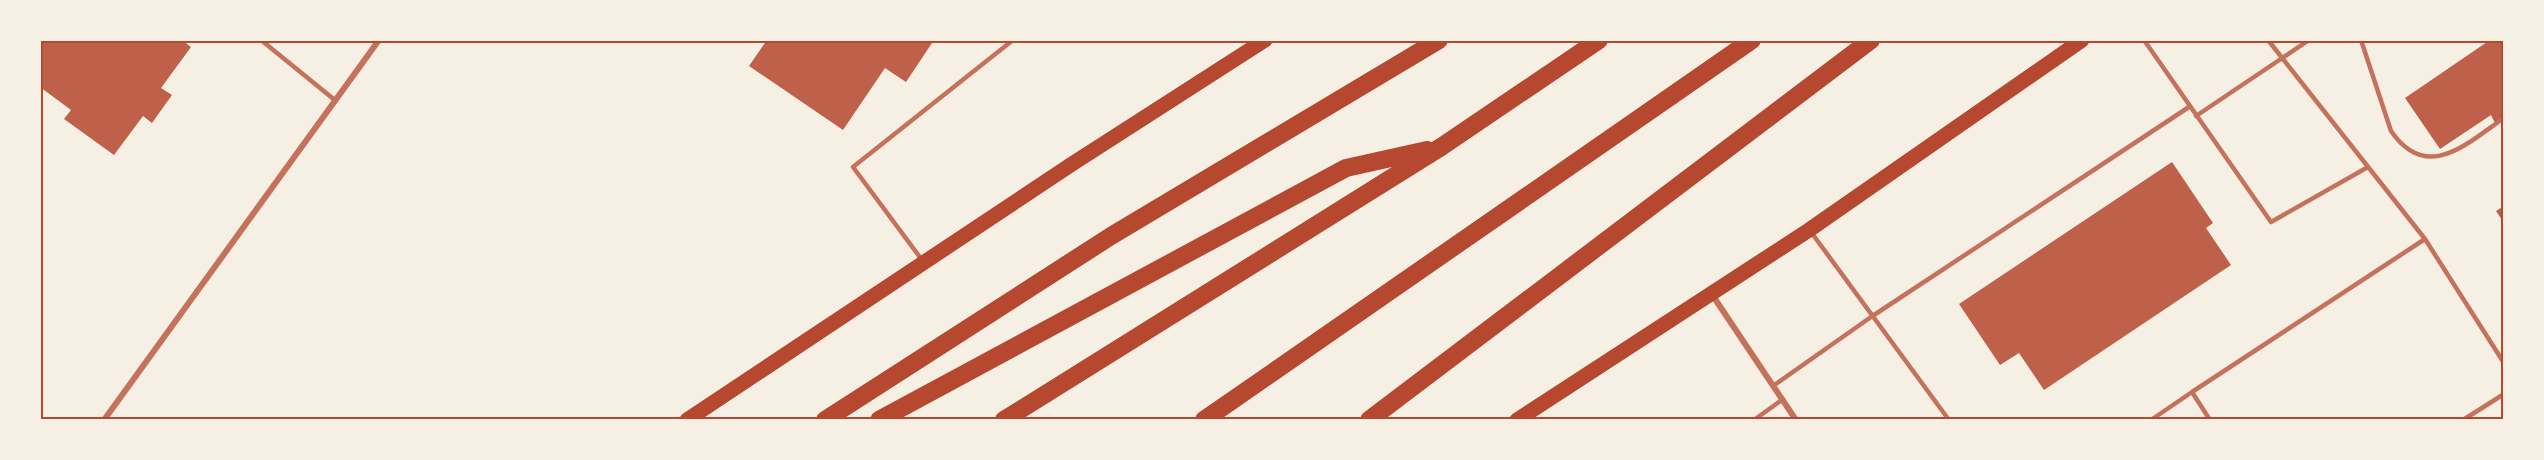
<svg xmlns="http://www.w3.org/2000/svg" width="2544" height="460" viewBox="0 0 2544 460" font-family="'IBM Plex Sans',sans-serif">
	<rect width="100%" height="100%" fill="#f6efe4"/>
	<path fill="#bf614a" d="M44,40h138l9,7 -30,41 11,7 -20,28 -9,-7 -29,39 -50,-36 7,-9 -31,-23v-42z
		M767,40h167l-28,42 -21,-14 -42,62 -94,-64z
		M2490,40h14v77l-9,6 -4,-8 -51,34 -35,-51z
		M2172,162l41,61 -7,5 25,37 -187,125 -25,-37 -19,12 -41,-61z
		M2504,206v17l-8,-12z"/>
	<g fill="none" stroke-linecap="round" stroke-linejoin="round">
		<path stroke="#c5725c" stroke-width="4.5" d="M261,40l75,61
			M2144,40l127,182 97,-55
			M2268,40l157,199 79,124
			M2361,40l30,91c36,52 75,13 113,-13
			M2196,116l113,-76
			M1811,232l138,188
			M922,260l-69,-93 160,-127
			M1773,386l98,-69 318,-210
			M1754,420l29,-21
			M2151,420l41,-28
			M2210,420l-18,-28 233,-153
			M2463,420l41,-26"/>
		<path stroke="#c5725c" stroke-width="6" d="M1711,293l85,127
			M104,420l275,-380"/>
		<path stroke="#b5482f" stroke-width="15" d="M687,420l385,-256 193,-124
			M1517,420l292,-190 273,-190"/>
		<path stroke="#b5482f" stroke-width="18" d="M825,420l286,-184 328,-196
			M879,420l467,-252 81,-18
			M1004,420l437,-273 158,-107
			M1204,420l548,-380
			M1369,420l502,-380"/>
	</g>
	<rect width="2544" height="460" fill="none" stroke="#f6efe4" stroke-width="84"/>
	<rect x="42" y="42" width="2460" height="376" fill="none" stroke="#b5482f" stroke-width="2"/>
</svg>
